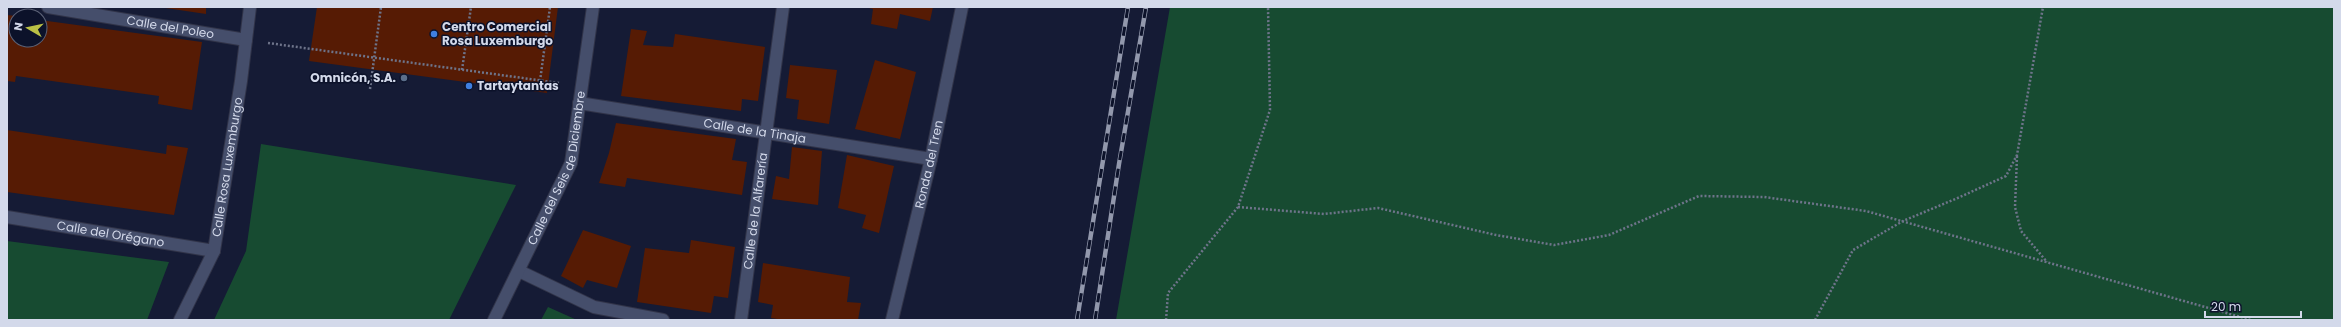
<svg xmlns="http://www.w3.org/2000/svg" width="2341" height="327" viewBox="0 0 2341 327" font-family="Poppins,sans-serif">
	<rect width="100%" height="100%" fill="#151b35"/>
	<path fill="#174b31" d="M1170,7h1164v313h-1218z
		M261,144l255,41 -67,135h-235l32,-69z
		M7,241l162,21 -22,58h-140z
		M548,307l29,13h-36z"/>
	<path fill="#561b04" d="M159,7h47v7z
		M317,7h241l-11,86 -238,-32z
		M865,7h68l-3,14 -30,-7 -3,15 -26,-5 2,-15z
		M7,15l9,1v24h24v-20l162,22 -10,68 -34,-6 1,-8 -143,-20 -1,6 -8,-1z
		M631,29l16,2 -4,14 30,2 2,-13 90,13 -7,54 -16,-2 -1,12 -120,-15z
		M875,60l41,12 -16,67 -45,-10z
		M790,65l47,5 -8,54 -32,-5 2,-19 -13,-2z
		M616,123l120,16 -4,21 15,2 -5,33 -115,-17 -2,9 -26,-4 10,-30z
		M7,130l159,24 1,-9 21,3 -14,67 -167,-23z
		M792,147l30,4 -4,54 -46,-6 4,-23 13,3z
		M847,155l47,11 -15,67 -17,-5 4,-13 -28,-7z
		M583,230l48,16 -14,42 -30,-8 -4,8 -22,-12z
		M691,240l44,7 -7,51 -14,-2 -3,17 -74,-11 8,-54 44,5z
		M763,263l87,14 -3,25 14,1 -3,17h-74l-13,-2 2,-13 -15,-3z"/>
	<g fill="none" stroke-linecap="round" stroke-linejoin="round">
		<g stroke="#313449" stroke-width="14">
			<g id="minor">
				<path id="s1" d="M48,7l198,33"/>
				<path id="s2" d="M579,103l352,56"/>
				<path id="s3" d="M7,217l207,34"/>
				<path d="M519,271l75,36 69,13"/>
				<path id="s4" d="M180,320l34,-69 27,-170 9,-74"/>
				<path id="s5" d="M494,320l77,-157 22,-156"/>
				<path id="s6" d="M741,320l42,-313"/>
				<path id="s7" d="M892,320l39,-161 31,-152"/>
			</g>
		</g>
		<path stroke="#6e748a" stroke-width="2.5" stroke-dasharray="2 2" stroke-linecap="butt" d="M268,43l291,40
			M462,70l9,-63
			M540,81l10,-74
			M370,89l11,-82
			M2017,156l-2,51 6,24 26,31
			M1238,207l86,7 54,-6 118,27 58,10 55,-10 90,-39 65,1 102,14 385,109
			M1166,320l2,-27 70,-86 32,-97 -2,-103
			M1815,320l38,-70 50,-29 57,-24 46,-21 11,-21 26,-148"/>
		<use href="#minor" stroke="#454e6b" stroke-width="12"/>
		<g stroke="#9298ac" stroke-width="4.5">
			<path id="rail" d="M1077,320l51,-313
				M1095,320l24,-156 27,-157"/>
		</g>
		<use href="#rail" stroke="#0c122a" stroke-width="3" stroke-dasharray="9" stroke-linecap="butt"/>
	</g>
	<g fill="#3f7fe0" stroke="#0c122a" stroke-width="1.5">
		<circle cx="434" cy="34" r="4"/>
		<circle cx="469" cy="86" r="4"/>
	</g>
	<circle fill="#5c6f8a" stroke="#0c122a" stroke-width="1.5" cx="404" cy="78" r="4"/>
	<g text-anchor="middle" stroke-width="3" stroke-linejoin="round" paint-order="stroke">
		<g font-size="12" fill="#d3d9ea" stroke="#0c122a">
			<text dy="4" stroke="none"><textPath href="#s1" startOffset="124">Calle del Poleo</textPath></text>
			<text dy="4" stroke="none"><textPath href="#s2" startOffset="178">Calle de la Tinaja</textPath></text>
			<text dy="4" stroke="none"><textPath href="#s7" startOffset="160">Ronda del Tren</textPath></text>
			<text dy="4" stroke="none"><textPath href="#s4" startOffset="162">Calle Rosa Luxemburgo</textPath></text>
			<text dy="4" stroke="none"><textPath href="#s5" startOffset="166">Calle del Seis de Diciembre</textPath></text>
			<text dy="4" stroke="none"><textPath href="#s6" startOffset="110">Calle de la Alfarería</textPath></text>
			<text dy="4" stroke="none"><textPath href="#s3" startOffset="105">Calle del Orégano</textPath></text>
		</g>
		<g font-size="12" font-weight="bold" fill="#d3d9ea" stroke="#0c122a" text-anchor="start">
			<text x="442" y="31">Centro Comercial<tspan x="442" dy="14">Rosa Luxemburgo</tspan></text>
			<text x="396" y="82" text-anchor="end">Omnicón, S.A.</text>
			<text x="477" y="90">Tartaytantas</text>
		</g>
	</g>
	<rect width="2341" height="327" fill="none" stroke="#d3d9ea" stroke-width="16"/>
	<g transform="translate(28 28) rotate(279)"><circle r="19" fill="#0c122a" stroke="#5c6277"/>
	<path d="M0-3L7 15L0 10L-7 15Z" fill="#bac045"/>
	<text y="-6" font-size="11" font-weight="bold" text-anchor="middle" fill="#d3d9ea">N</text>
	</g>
	<path d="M2205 311v6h96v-6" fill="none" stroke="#d3d9ea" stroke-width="2"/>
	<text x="2211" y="311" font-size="12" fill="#d3d9ea" stroke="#0c122a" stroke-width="3" paint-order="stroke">20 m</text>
</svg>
